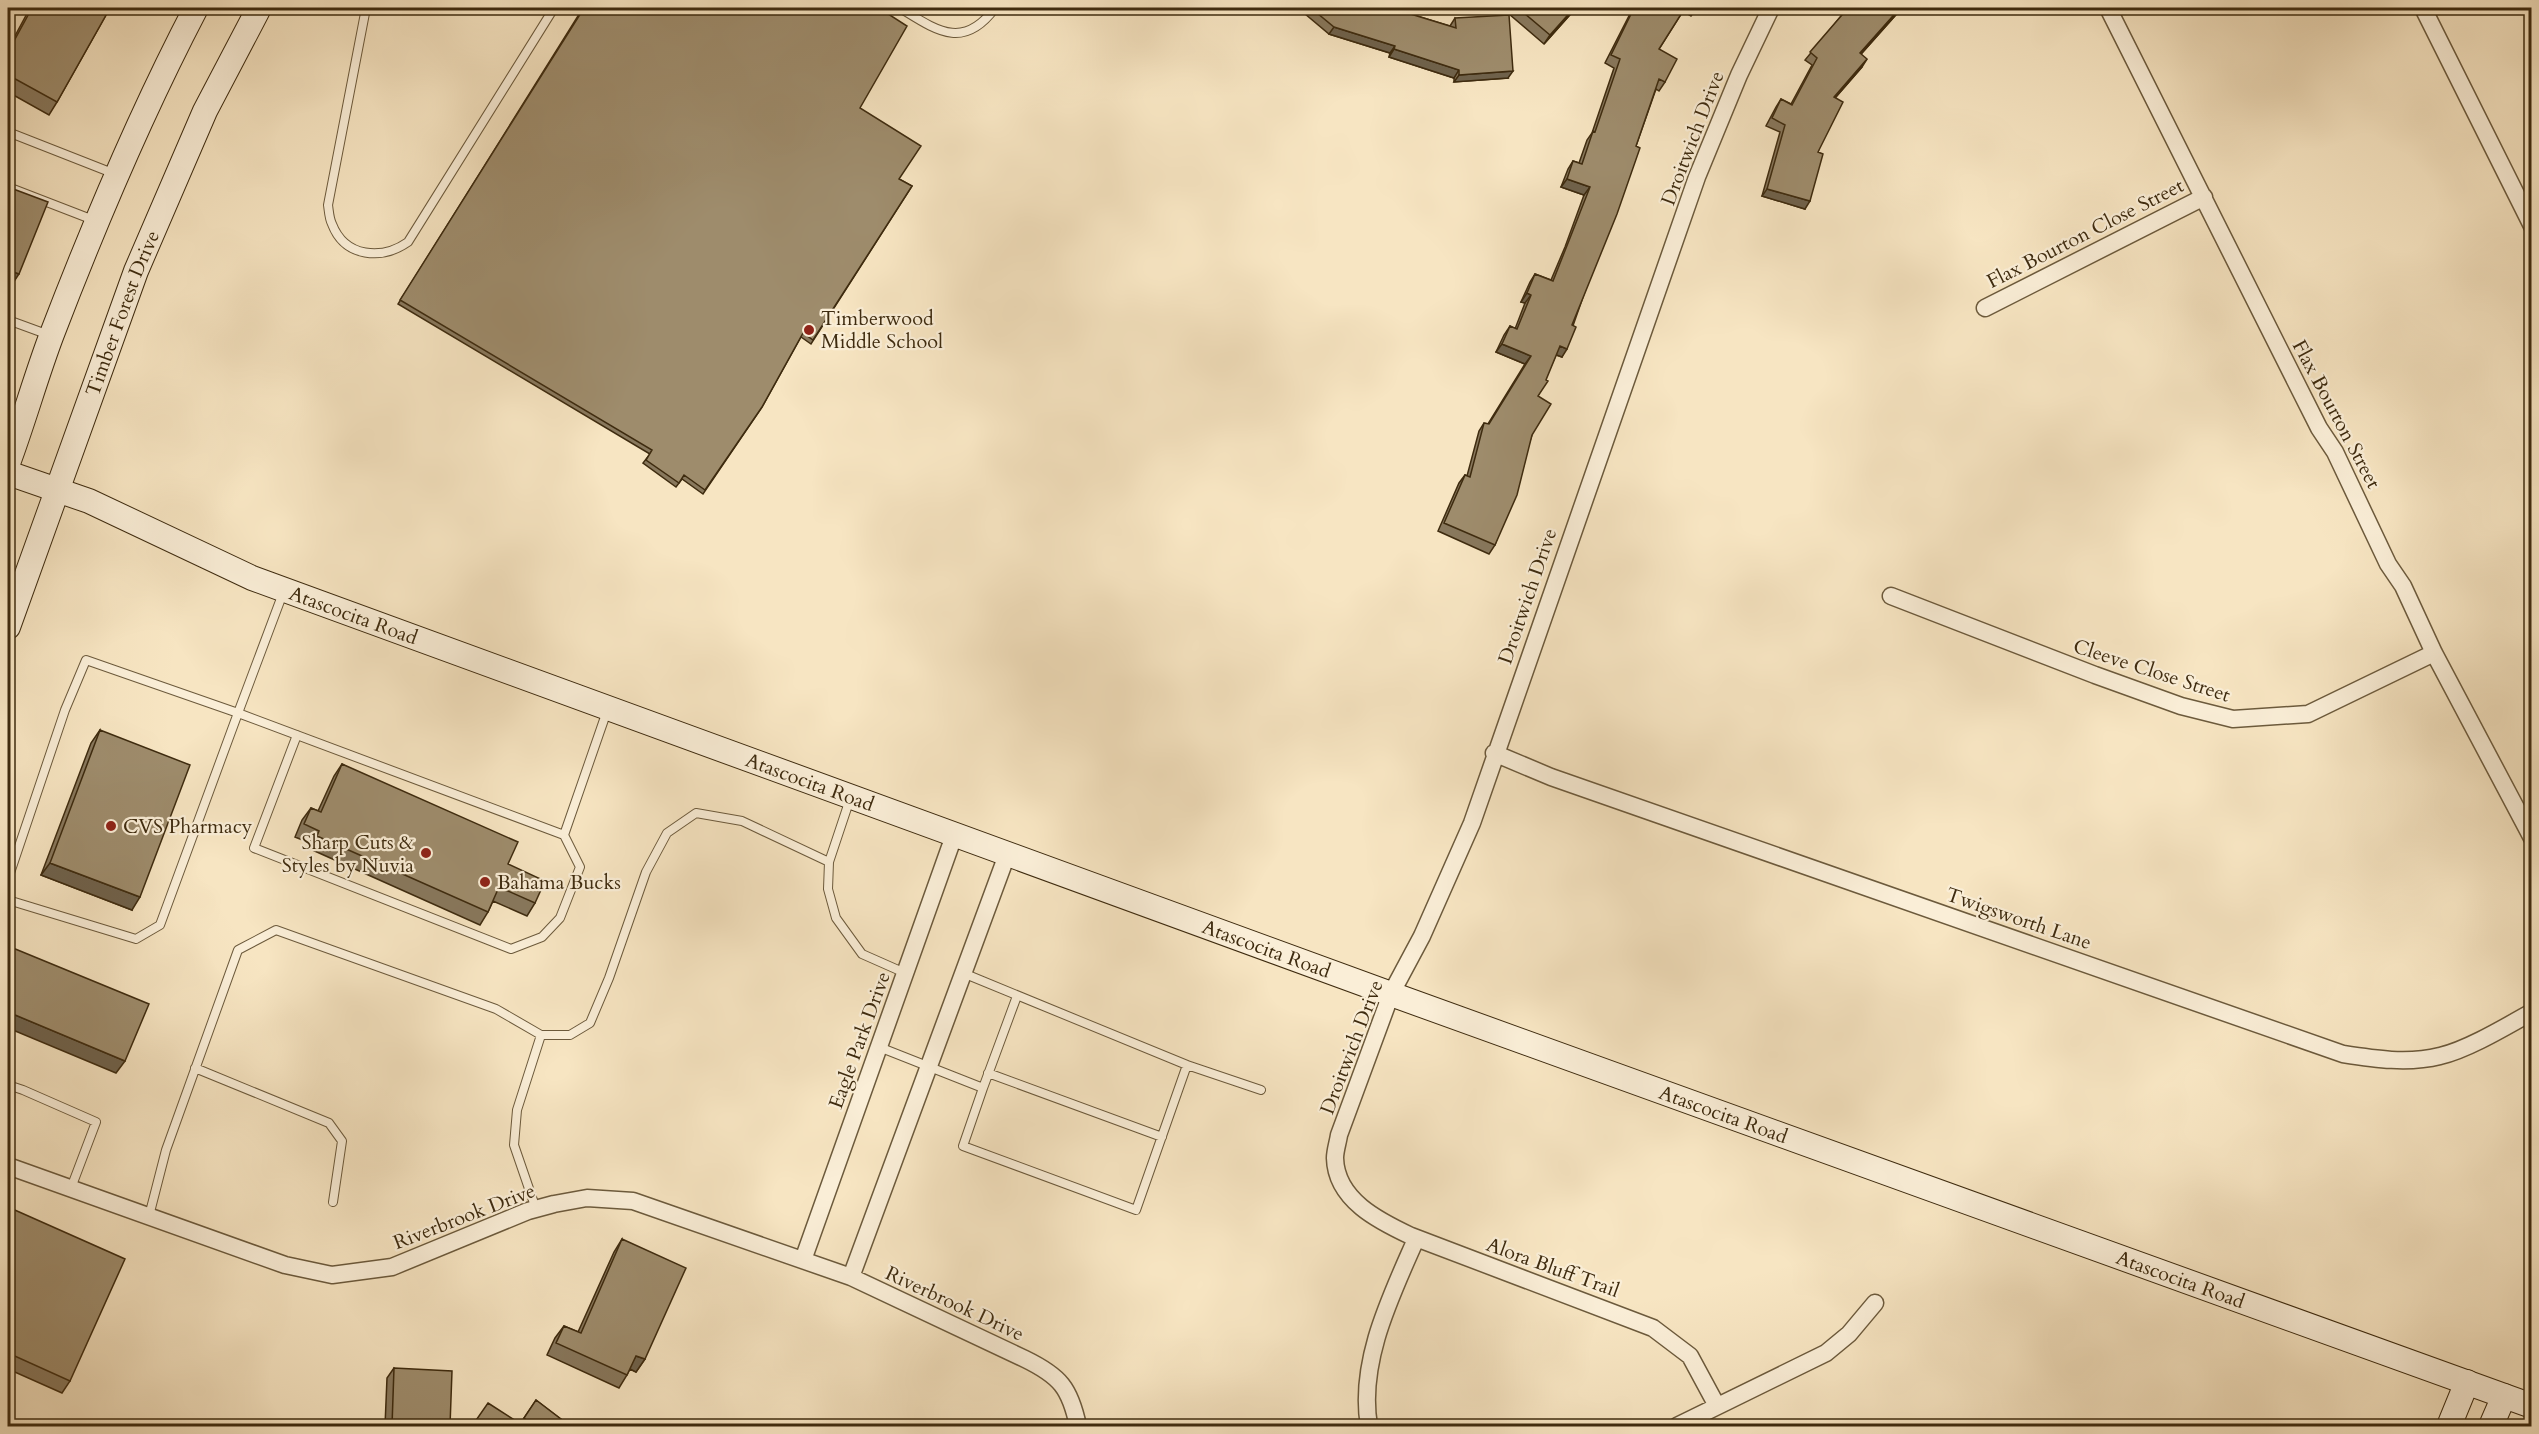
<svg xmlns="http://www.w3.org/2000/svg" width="2539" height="1434" viewBox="0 0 2539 1434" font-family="Cardo,serif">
	<rect width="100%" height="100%" fill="#f7e5c2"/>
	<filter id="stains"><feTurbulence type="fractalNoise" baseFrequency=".00333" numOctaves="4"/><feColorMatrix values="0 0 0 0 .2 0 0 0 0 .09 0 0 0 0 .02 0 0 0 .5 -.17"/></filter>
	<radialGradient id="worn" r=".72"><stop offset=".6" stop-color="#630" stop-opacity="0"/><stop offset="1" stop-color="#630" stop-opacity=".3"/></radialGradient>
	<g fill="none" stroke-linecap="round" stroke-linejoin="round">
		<g stroke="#6c5a3c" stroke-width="10">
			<path id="lane" d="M366,8l-38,197c1,6 1,13 4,19 13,34 50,36 76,18l146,-234
				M900,8c36,22 63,43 95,0
				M8,132l107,42
				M8,187l88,34
				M8,320l41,15
				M297,735l-43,113 257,101 31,-12 18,-19 20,-51 -16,-32
				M850,799l-21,63 -1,27 8,29 26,36 43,19
				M8,879l57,-169 21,-50 152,53 45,-120
				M8,900l128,39 24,-14 78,-212 326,122 43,-124
				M541,1035h29l20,-12 19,-45 37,-106 21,-39 29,-20 46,8 87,41
				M879,1047l104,41 -20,58 173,64 51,-145 -224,-92
				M1187,1065l74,25
				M195,1068l134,55 13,18 -9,61
				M988,1073l174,64
				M8,1085l15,5 73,32 -25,66
				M983,1088l34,-92
				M149,1216l17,-66 72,-200 38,-20 220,79 45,26 -24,75 -3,35 22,64"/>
		</g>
		<g stroke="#6c5a3c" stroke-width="19">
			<path id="street" d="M2108,8l211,420 16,24 53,112 15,22 31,67 98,185
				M2423,8l109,218
				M1985,308l219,-111
				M1891,596l204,79 86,31 52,13 75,-5 126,-61
				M1494,753l57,24 792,277c32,5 65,10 97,2 27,-6 67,-30 92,-44
				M8,1166l277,99 47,10 60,-8 136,-56 26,-7 33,-6 46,3 218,76 174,82c35,17 45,29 53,67
				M803,1260l152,-427
				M851,1277l157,-425
				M1717,1406l-27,-50 -37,-28 -242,-92c-32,-15 -75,-36 -76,-78 0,-7 3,-16 4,-23l52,-141 31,-58 50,-113 225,-646 42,-102 32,-67
				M1369,1426c-11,-64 22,-130 47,-187
				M1677,1426l149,-73 23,-19 26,-31"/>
		</g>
		<g stroke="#3e2b0f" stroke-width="26">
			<g id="secondary">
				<path d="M8,463c16,-43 28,-87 44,-129 43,-112 89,-221 144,-326"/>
				<path id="s1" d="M8,473l81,28 163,77 1139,416 1141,412"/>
				<path id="s2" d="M8,627l128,-356 69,-160 54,-103"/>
				<path d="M2449,1426l18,-44"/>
				<path d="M2491,1426l13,-30"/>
			</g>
		</g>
		<use href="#lane" stroke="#faeed7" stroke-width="8"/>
		<use href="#street" stroke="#faeed7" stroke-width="16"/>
		<use href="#secondary" stroke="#faeed7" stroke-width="24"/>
	</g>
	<path fill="#88785d" stroke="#3e2b0f" stroke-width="1.5" d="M30,8h80l-53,94 -8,13 -41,-23v-43z
		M583,8l277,100 39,71 13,7 -101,158 -10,-7 -39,70 -59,87 -21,-15 -6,8 -33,-24 7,-9 -252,-150z
		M1298,8h93l59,18 5,-8 53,60 -54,4v-4l-65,-21 1,-4 -61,-19z
		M1502,8h74l-32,36z
		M1633,8h64l-6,8 -8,-5 -24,38 6,33 -6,9 -3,-2 -94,268 -6,-2 -18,41 -6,39 -37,110 -6,9 -51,-23 21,-48 6,-8 2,1 12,-45 5,-8 4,1 37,-60 -29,-12 8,-17 6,-9 5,3 10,-26 -4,-1 9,-20 5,-8 16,6 14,-33 19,-52 -23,-8 7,-18 5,-8 6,2 8,-23 5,-7 22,-65 -9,-5z
		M1843,8h59l-41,46 1,13 -27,31 -17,54 -13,57 -43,-13 18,-64 -14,-6 10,-19 5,-8 10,5 21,-39 -7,-5 41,-50z
		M100,730l32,180 -91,-35 50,-132z
		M342,764l166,100 27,39 -8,13 -34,-15 -5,11 -8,13 -172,-77 2,-5 -15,-6 7,-17 9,-12 7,3 16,-35z
		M8,1208l62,173 -8,12 -54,-24z
		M622,1239l23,120 -9,13 -6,-3 -3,6 -8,13 -72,-33 8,-17 9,-12 14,6 36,-80z
		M394,1368l56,58h-65l2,-48z
		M536,1400l34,26h-98l48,-2z"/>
	<path fill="#6f624c" stroke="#3e2b0f" stroke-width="1.5" d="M1574,8h2l-32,36 6,-9z
		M1900,8h2l-47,53 5,-8z
		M1334,27l61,19 -5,7 -61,-19z
		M1394,49l65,21 -5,8 -65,-21z
		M1867,59l-5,8 -33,38 5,-8z
		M1513,71l-5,7 -54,4 5,-7z
		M1567,179l23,8 -6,8 -23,-8z
		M1767,189l43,12 -5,8 -43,-13z
		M8,270l11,4 -6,9 -5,-2z
		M1527,293l4,2 -6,8 -4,-1z
		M1502,344l29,12 -6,8 -29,-12z
		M1560,346l7,3 -5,8 -8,-3z
		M50,863l90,34 -8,13 -91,-35z
		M8,1012l117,49 -9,12 -108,-45z
		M636,1356l9,3 -9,13 -8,-4z"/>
	<path fill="#9e8c6c" stroke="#3e2b0f" stroke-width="1.5" d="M32,8h78l-53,94 -49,-27v-23z
		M584,8h295l28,18 -47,82 61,38 -22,33 13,7 -99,154 -10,-7 -41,74 -57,83 -21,-15 -5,8 -33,-23 6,-10 -252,-150z
		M1311,8h80l65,20 -1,-10 54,-3 4,56 -54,4v-5l-65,-21 1,-3 -61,-19z
		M1518,8h56l-24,27z
		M1634,8h51l-26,41 18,10 -12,23 -6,-3 -23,67 4,2 -23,66 -45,111 4,2 -9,22 -7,-3 -14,34 2,1 -10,15 13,8 -19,31 -15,60 -22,50 -51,-22 21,-48 5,2 14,-54 5,1 42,-68 -29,-12 8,-18 7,3 14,-34 -4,-2 8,-19 18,7 17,-43 20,-51 -23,-8 6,-18 9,3 11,-33 2,1 25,-73 -9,-4z
		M1848,8h52l-40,45 7,6 -33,38 9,5 -25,50 5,2 -13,47 -43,-12 18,-64 -13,-7 9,-19 11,6 25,-47 -7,-6z
		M8,187l40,15 -29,72 -11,-4z
		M100,730l90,35 -50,132 -90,-34z
		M342,764l176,78 -10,22 37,17 -10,22 -36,-16 -11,25 -171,-76 2,-5 -15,-7 7,-16 10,4z
		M8,946l141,58 -24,57 -117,-49z
		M8,1207l117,52 -55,122 -62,-28z
		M622,1239l64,29 -41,91 -9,-3 -9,19 -71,-32 8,-17 17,7z
		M394,1368l58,3 -2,55h-58z
		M536,1400l34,26h-35l-11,-8z
		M488,1403l36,23h-52z"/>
	<g fill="#8f2418" stroke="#faeed7" stroke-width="2">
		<circle cx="809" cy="330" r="6"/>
		<circle cx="111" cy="826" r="6"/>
		<circle cx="426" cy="853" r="6"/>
		<circle cx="485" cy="882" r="6"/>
	</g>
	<g text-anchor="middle" stroke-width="4.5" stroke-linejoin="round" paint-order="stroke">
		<g font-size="20" fill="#3e2b0f" stroke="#faeed7">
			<text transform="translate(1692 138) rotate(-69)" y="7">Droitwich Drive</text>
			<text transform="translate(2085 233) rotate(-27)" y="7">Flax Bourton Close Street</text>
			<text dy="7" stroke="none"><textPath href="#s2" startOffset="334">Timber Forest Drive</textPath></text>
			<text transform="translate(2337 414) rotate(62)" y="7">Flax Bourton Street</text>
			<text transform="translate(1527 596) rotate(-71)" y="7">Droitwich Drive</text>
			<text dy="7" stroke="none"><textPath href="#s1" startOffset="374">Atascocita Road</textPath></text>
			<text transform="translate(2152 670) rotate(18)" y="7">Cleeve Close Street</text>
			<text dy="7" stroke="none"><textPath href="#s1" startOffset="860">Atascocita Road</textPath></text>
			<text transform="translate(2019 918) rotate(19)" y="7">Twigsworth Lane</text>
			<text dy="7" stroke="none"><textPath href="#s1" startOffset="1346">Atascocita Road</textPath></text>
			<text transform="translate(859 1040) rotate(-70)" y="7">Eagle Park Drive</text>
			<text transform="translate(1351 1047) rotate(-69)" y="7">Droitwich Drive</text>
			<text dy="7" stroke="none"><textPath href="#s1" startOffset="1832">Atascocita Road</textPath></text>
			<text transform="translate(464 1216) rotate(-21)" y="7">Riverbrook Drive</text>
			<text transform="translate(1553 1267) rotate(20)" y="7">Alora Bluff Trail</text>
			<text dy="7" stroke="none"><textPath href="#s1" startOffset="2318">Atascocita Road</textPath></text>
			<text transform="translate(955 1303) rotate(25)" y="7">Riverbrook Drive</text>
		</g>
		<g font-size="20" fill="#3e2b0f" stroke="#faeed7" text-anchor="start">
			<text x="821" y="325">Timberwood<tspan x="821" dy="23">Middle School</tspan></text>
			<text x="123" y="833">CVS Pharmacy</text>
			<text x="414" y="849" text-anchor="end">Sharp Cuts &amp;<tspan x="414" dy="23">Styles by Nuvia</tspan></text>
			<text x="497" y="889">Bahama Bucks</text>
		</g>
	</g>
	<rect width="2539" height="1434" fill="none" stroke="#f7e5c2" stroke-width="30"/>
	<rect x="9" y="9" width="2521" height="1416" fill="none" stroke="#3e2b0f" stroke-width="3"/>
	<rect x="15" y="15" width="2509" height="1404" fill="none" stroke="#3e2b0f" stroke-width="1.5"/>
	<rect width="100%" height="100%" filter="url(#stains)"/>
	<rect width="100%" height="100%" fill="url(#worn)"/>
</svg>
